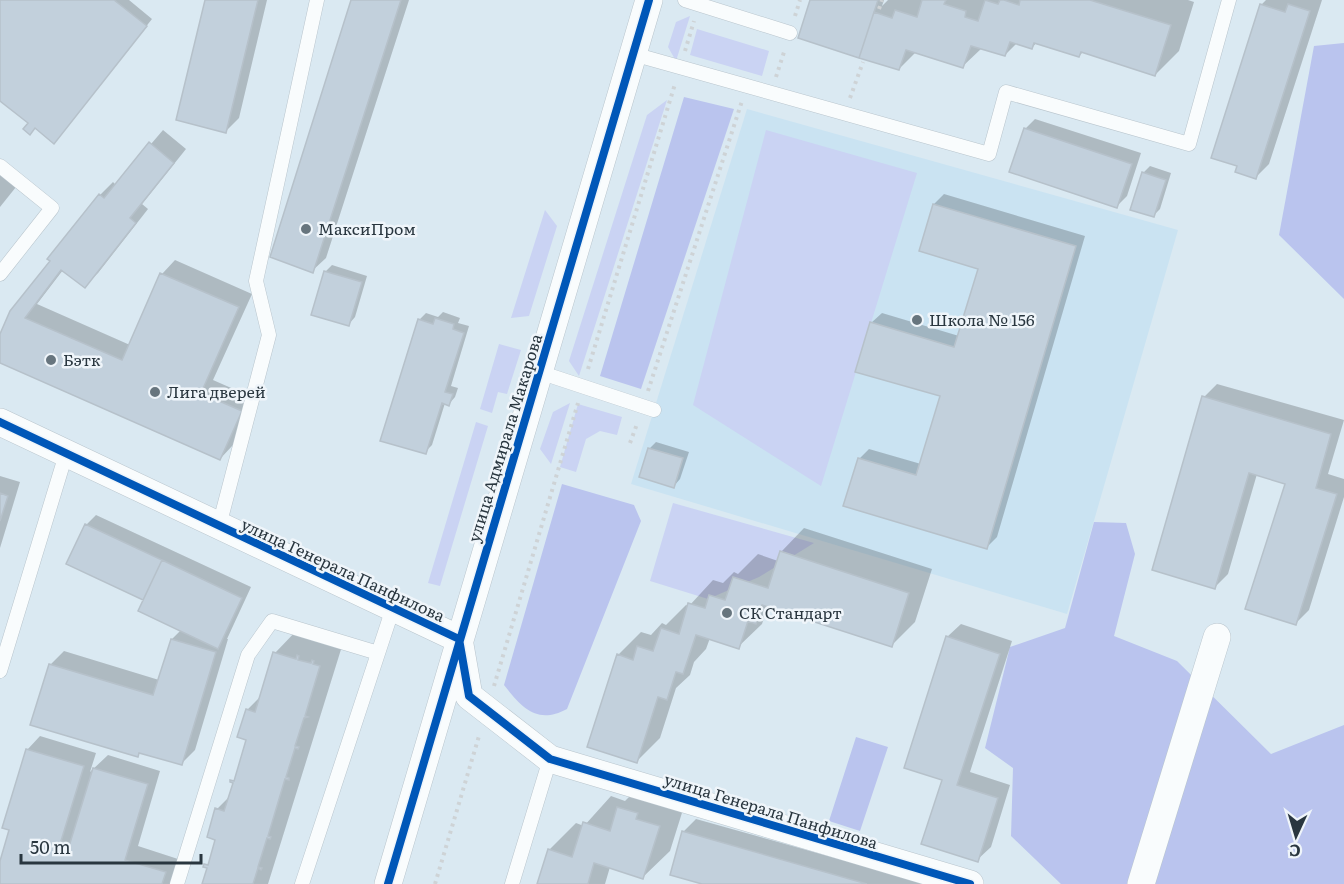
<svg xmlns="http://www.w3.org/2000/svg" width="1344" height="884" viewBox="0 0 1344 884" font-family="Literata,serif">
	<rect width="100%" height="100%" fill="#dae9f2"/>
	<path fill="#cae3f2" d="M747,109l431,121 -111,384 -436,-130z"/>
	<path fill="#cad3f3" d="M690,16l-14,45 -8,-14 8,-25z
		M697,29l72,22 -7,25 -72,-21z
		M667,100l-88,276 -10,-15 78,-246z
		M766,130l151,43 -96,313 -128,-81z
		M545,210l12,16 -28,90 -18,2z
		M499,344l22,6 -14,44 -9,-2 -6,21 -12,-4z
		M570,403l-19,61 -11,-15 13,-37z
		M578,404l44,13 -5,18 -17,-4 -14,8 -10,33 -16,-5z
		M476,422l12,4 -48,160 -12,-3z
		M673,503l141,40 -55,34 -51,22 -58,-18z"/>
	<path fill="#bac4ee" d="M1344,43v256l-65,-64 35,-189z
		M684,97l50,12 -93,280 -41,-13z
		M562,484l72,21 7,16 -74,188c-30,16 -45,-1 -63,-24z
		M1094,522l32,1 9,31 -21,82 63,25 94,93 73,-29v159h-283l-50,-48 2,-68 -28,-20 25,-101 55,-19z
		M856,737l32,10 -28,84 -31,-10z"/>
	<path fill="#0003" d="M0,0h129l23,19 -98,123 -54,-43z
		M207,0h60l-28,118 -13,13z
		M352,0h57l-83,258 -14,13z
		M812,0h72l-2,6 6,-6h300l6,2 -15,49 -24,24 -72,-23 -4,4 -42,-14 -5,6 -15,-5 -12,12 -23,-7 -19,18 -47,-14 -17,17z
		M1266,0h56l-53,164 -13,13 5,-172z
		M1035,119l106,34 -14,43 -10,10 -92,-77z
		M163,130l23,19 -44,55 6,5 -50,64 -14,13 -21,-16 -26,34 93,41 32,-71 13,-14 77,34 -39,86 41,18 -21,47 -13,14 -220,-97v-24l52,-77 48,-66 13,-13 3,3z
		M1150,166l21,7 -11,36 -6,6 -11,-42z
		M0,175l16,12 -16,20z
		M944,194l141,42 -88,301 -10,10 -128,-88 10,-10 52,15 21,-69 -71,-72 11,-10 77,23 20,-68 -45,-64z
		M332,265l35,11 -12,41 -6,7 -24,-52z
		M443,312l17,6 -2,5 11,3 -18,60 7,2 -3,9 -6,7 -4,-1 -13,42 -7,7 -6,-132 7,-7 12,4z
		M1217,384l127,36 -16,54 16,5v18l-35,113 -14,14 -8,-141 -30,-9 -29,100 -13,13 -11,-190z
		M656,442l33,10 -9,27 -6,7 -25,-37z
		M0,476l20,6 -20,66z
		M96,515l155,72 -24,52h1l-33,111 -14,14 -40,-12 -4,4 -87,-91 14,-14 95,29 13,-41 9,-9 -36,-31 -77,-36 18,-38z
		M804,528l128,41 -17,53 -23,23 -121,-38 -5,5 -4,12 -24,23 -28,-9 -4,11 -12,13 -4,13 -14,13 -16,50 -23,23 -19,-106 23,-23 10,3 11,-12 4,2 20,-20 3,1 24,-26 10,3 11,-11 4,2 20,-20 20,7 3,-9z
		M961,624l51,17 -42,131 40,13 -19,62 -14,13 -33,-81 3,-142z
		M298,629l45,14 -75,241h-65l14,-45v-30l14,-14 17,-56 -1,-29 15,-15 13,-42z
		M40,736l56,17 -6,19 18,-17 52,16 -22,75 40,13 -7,25h-171v-18l11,-37 16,-79z
		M645,781l41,19 -16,51 -27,26 -33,-10 -5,17h-66l10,-34 27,-27 8,3 27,-30 14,5z
		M696,819l228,64v1h-216l-25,-52z"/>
	<path fill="#c2d0dc" stroke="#b6c1ca" stroke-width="1.5" d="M0,0h114l33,26 -93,118 -19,-16 -5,7 -7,-6 5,-6 -28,-22z
		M205,0h53l-32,133 -50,-13z
		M351,0h50l-88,273 -43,-16z
		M810,0h68l-19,58 -61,-20z
		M922,0h24l-2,4 22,7 -1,6 13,4 7,-21 13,4 2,-4h4l15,5 1,-5h70l81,25 -16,51 -74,-24 -2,5 -45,-14 -2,6 -22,-7 -5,14 -34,-10 -8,22 -57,-18 -7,20 -40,-12 15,-46 18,6 3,-8 22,7z
		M1260,4l25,8 3,-8 22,7 -54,168 -21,-7 2,-6 -26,-8z
		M1024,128l108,36 -15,44 -108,-36z
		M149,142l25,21 -44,55 6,5 -51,65 -24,-18 -36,48 97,42 38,-87 79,34 -38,86 41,18 -22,49 -220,-97v-29l10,-23 40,-50 -3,-2 52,-65 5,4z
		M1142,172l24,8 -12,37 -24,-7z
		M933,204l143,42 -89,303 -144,-43 15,-48 58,17 24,-79 -85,-24 15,-50 84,25 24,-78 -59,-18z
		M324,271l38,11 -13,44 -38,-11z
		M435,318l19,6 -1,5 11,4 -19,59 8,2 -4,12 -7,-3 -16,51 -46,-13 38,-122 15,5z
		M1202,396l129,38 -15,54 21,6 -41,131 -51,-16 40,-125 -36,-11 -34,116 -63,-19z
		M648,448l35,10 -9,30 -35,-11z
		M0,493l8,3 -8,25z
		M85,524l77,36 -19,40 -77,-36z
		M780,551l129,42 -17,54 -130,-42 -6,19 -8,-3 -9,28 -43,-14 -13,39 -7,-2 -9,28 -9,-3 -21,66 -50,-16 30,-93 16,6 4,-14 16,5 8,-23 18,6 9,-31 17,5 4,-13 16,5 8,-23 35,11z
		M162,560l80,38 -24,51 -80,-38z
		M946,636l54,18 -43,131 41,13 -20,64 -57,-18 21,-64 -38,-12z
		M171,639l45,13 -34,113 -43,-12 -1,4 -108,-32 19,-61 104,31z
		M273,652l23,7 1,-4 2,1 -1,4 13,3 1,-3 2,1 -1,3 7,2 -15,50 3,1 -4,1 -9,28 4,1 -1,2 -3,-1 -9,29 3,1v2l-4,-1 -17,57 3,1 -1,2 -3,-1 -9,29 4,1 -1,2 -3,-2 -5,16h-51l5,-16 -4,-1 1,-3 4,1 7,-25 -8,-3 8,-29 9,3 9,-28 -3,-1v-2l4,1 12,-41 -9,-3 9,-28 9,3z
		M26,749l58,17 -23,75 9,2 23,-75 55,16 -23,76 41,12 -4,12h-162v-23l9,-31 -7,-2z
		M617,807l21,6 -2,6 24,7 -17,53 -49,-16 -6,21h-51l11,-35 24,8 11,-35 27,9z
		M682,831l185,53h-165l-32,-9z"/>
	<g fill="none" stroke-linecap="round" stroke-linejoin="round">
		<g stroke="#b9c5cd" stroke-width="15">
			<path id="lane" d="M685,0l105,33
				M633,54l356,100 17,-62 183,52 40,-144
				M0,166l52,42 -52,66
				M539,372l115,38
				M219,526l50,-191 -13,-54 61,-281
				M0,671l66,-217
				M177,884l71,-229 24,-34 106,32
				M302,884l91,-276
				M512,884l38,-125"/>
		</g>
		<g stroke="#b9c5cd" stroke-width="28">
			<path id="street" d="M0,422l459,217 10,57 81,63 420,125
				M388,884l261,-884
				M1141,884l76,-247"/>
		</g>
		<path stroke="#ced3d6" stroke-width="4" stroke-dasharray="3 4.5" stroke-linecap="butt" d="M879,9l3,-9
			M795,16l5,-16
			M685,51l9,-30
			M776,77l9,-28
			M850,98l13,-36
			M588,369l87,-285
			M648,391l94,-290
			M630,443l7,-19
			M494,686l84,-283
			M435,884l44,-148"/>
		<use href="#lane" stroke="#f9fcfd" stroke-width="14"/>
		<use href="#street" stroke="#f9fcfd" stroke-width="27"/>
		<g stroke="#eff5fa" stroke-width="11">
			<path id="cycleway" d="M0,422l459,217 10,57 81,63 420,125
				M388,884l261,-884"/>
		</g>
		<use href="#cycleway" stroke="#0057b8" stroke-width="8"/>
	</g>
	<g fill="#67757e" stroke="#eff5fa" stroke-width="2">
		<circle cx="306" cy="229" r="6"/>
		<circle cx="917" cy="320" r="6"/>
		<circle cx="51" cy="360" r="6"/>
		<circle cx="155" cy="392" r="6"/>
		<circle cx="727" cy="613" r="6"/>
	</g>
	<g text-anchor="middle" stroke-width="5" stroke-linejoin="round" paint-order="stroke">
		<g font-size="16" fill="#29363f" stroke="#eff5fa" text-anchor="start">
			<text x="318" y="235">МаксиПром</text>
			<text x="929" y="326">Школа № 156</text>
			<text x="63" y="366">Бэтк</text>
			<text x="167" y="398">Лига дверей</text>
			<text x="739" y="619">СК Стандарт</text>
		</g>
		<g font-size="16" fill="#29363f" stroke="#eff5fa">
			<text transform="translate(505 438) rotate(-73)" y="6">улица Адмирала Макарова</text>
			<text transform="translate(343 570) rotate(25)" y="6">улица Генерала Панфилова</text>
			<text transform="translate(771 811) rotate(17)" y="6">улица Генерала Панфилова</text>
		</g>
	</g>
	<g transform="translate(1296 836) rotate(184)" stroke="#eff5fa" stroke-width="4.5" paint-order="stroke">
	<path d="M0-4.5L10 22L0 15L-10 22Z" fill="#29363f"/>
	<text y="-9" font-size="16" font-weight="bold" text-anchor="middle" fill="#29363f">С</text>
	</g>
	<path d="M21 854v9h180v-9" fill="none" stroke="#29363f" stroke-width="3"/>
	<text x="30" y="854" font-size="18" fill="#29363f" stroke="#eff5fa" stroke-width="4.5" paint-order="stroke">50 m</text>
</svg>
